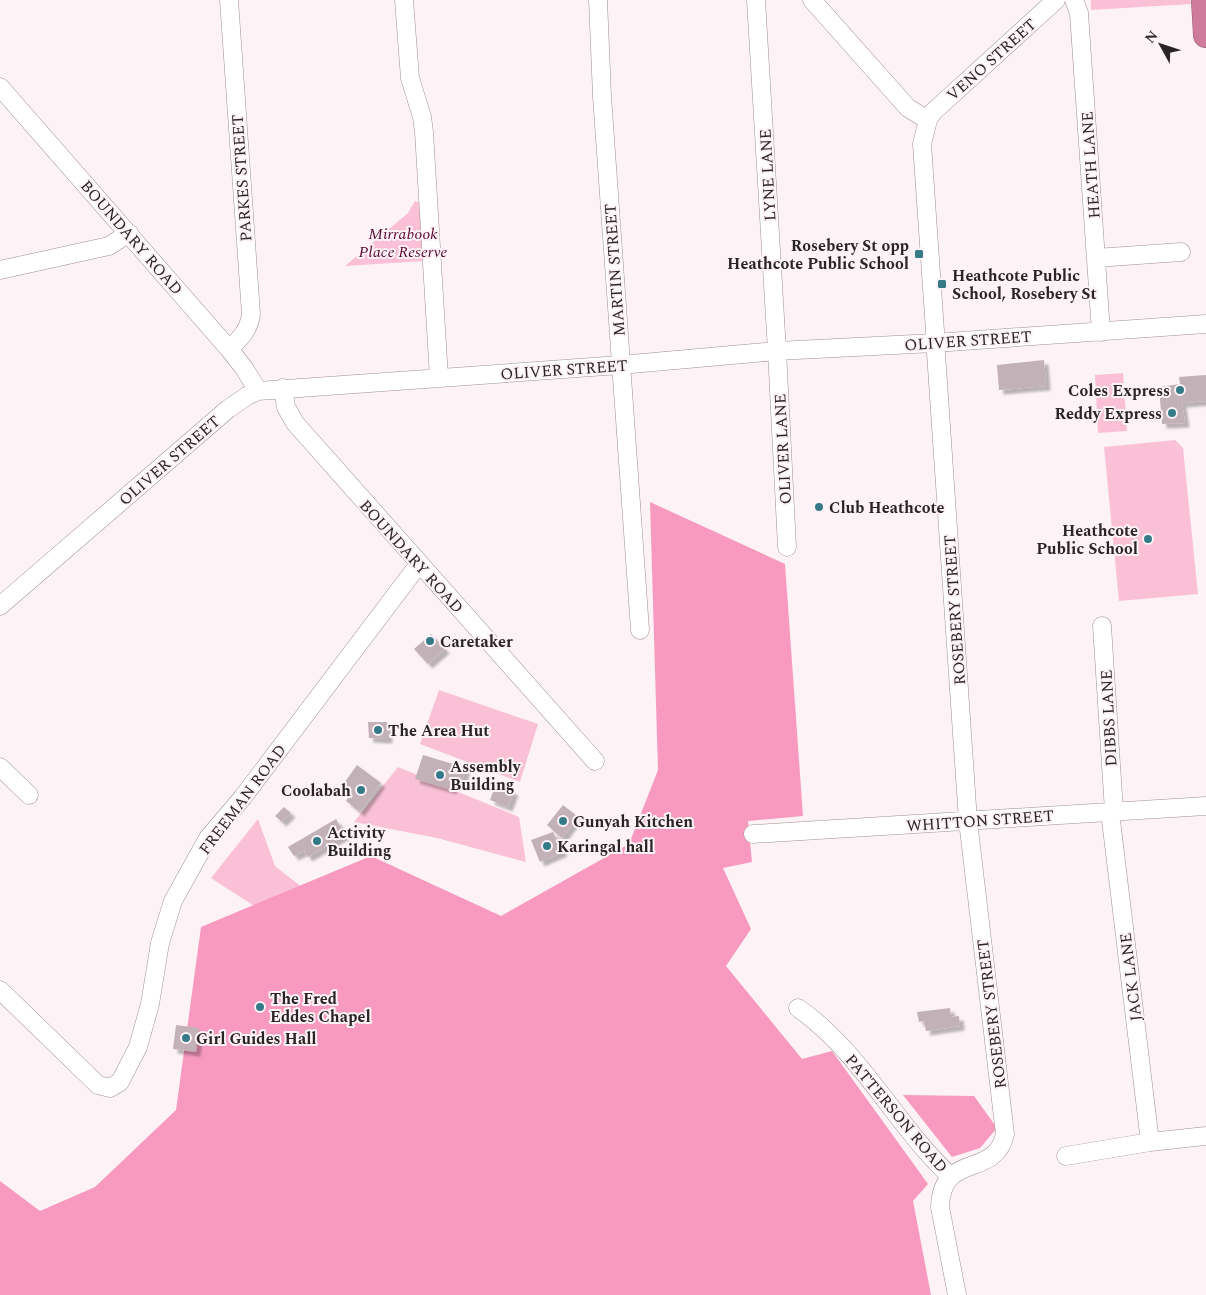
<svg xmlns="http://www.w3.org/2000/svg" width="1206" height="1295" viewBox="0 0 1206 1295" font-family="Spectral,serif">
	<defs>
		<filter id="shadow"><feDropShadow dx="4.5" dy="4.5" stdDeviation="1" flood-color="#0004"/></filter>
	</defs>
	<rect width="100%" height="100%" fill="#fdf2f5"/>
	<path fill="#fac1d6" d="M1091,0h99l1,4 -100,6z
		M415,201l7,3 2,57 -79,5 63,-53z
		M1123,373l4,58 -29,2 -3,-58z
		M1175,440l8,8 15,146 -79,7 -15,-154z
		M439,690l99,34 -18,58 -100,-38z
		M398,767l121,50 7,45 -89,-24 -83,-16z
		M258,819l17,47 47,37 -51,14 -60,-39z"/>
	<path fill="#f89ac0" d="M650,502l135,62 18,252 -55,5 4,41 -29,6 28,61 -25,37 76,93 30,-8 96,133 -15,17 18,94h-931v-114l40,30 55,-24 81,-77 25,-183 170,-71 130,60 128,-72 29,-74z
		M903,1095l71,1 23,32 -17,20 -28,9z"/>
	<path fill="#c2b1b7" filter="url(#shadow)" d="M1044,360l2,26 -47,4 -2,-25z
		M1206,375v26l-24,2 3,20 -23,1 -3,-37 21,-3 -1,-7z
		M431,634l14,15 -17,15 -14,-15z
		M368,722h19l1,17 -19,-1z
		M423,755l43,13 -4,13 -7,-2 -3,11 -37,-11z
		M357,765l24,18 -21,29 -14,-11 5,-8 -9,-7z
		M496,784l18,7 -6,16 -18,-7z
		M563,805l15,12 -16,21 -15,-13z
		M284,807l7,6 -9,9 -7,-6z
		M336,819l9,16 -37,22 -4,-6 -10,5 -6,-9z
		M553,832l10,20 -23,10 -9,-22z
		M950,1008l1,9 8,-1 1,10 -34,5 -2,-10 -5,1 -2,-10z
		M176,1025l23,3 -3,24 -23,-3z"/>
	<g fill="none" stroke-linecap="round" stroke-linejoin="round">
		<g stroke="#9f8f95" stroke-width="19">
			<path id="minor" d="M229,0l22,314c-2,16 -10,24 -22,35
				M404,0l6,78 12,39 2,15 15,246
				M598,0l4,96 38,534
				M756,0l21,351 10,196
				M812,0l96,108 20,12
				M1074,0l5,13 22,319
				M0,87l229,262 15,19 14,23
				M1096,258l85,-6
				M0,270l109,-24 20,-13
				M283,388l3,19 9,16 300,338
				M0,606l228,-197 19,-13 11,-5 362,-26 157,-14 157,-8 272,-19
				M1102,626l12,185
				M0,767l29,28
				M1110,812l40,330
				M753,834l453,-28
				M0,990l98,95 12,3 10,-6 18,-35 12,-43 10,-61 13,-42 35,-63 35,-41 176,-233
				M798,1008c63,44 97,116 152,168
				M1066,1156l84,-14 56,-6
				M957,1295l-17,-88c2,-57 55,-27 65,-73l-37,-313 -32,-468 -2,-10 1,-12 -13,-187 6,-24 5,-8 123,-112"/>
		</g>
		<g stroke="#955d73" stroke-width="26">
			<path id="highway" d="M1204,0l2,35"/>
		</g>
		<use href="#minor" stroke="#fff" stroke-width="18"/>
		<use href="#highway" stroke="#ce7b9c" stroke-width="25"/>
	</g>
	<g fill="#357a87" stroke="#fdf2f5" stroke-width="2">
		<rect x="914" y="249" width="10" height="10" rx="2.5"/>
		<rect x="937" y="279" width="10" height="10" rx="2.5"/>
		<circle cx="1180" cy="390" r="5"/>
		<circle cx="1172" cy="413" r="5"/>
		<circle cx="819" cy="507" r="5"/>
		<circle cx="1148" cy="539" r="5"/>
		<circle cx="430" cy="641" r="5"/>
		<circle cx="378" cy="730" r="5"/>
		<circle cx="440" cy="775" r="5"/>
		<circle cx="361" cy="790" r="5"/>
		<circle cx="563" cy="821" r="5"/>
		<circle cx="317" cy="841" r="5"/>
		<circle cx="547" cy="846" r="5"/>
		<circle cx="260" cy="1007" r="5"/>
		<circle cx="186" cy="1038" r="5"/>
	</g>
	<g text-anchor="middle" stroke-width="4" stroke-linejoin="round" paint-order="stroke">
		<g font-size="16" fill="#2b2427" stroke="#fdf2f5">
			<text transform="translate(991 59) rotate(-42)" y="6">VENO STREET</text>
			<text transform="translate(1090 165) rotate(-94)" y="6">HEATH LANE</text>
			<text transform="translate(767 175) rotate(-93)" y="6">LYNE LANE</text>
			<text transform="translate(241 178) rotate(-94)" y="6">PARKES STREET</text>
			<text transform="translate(132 237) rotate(49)" y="6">BOUNDARY ROAD</text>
			<text transform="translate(614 270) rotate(-94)" y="6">MARTIN STREET</text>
			<text transform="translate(968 340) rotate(-4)" y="6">OLIVER STREET</text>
			<text transform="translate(564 369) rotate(-4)" y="6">OLIVER STREET</text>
			<text transform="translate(782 449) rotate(-93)" y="6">OLIVER LANE</text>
			<text transform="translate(169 460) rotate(-41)" y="6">OLIVER STREET</text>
			<text transform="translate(412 556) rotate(48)" y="6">BOUNDARY ROAD</text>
			<text transform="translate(954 610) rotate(-94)" y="6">ROSEBERY STREET</text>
			<text transform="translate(1108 718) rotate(-93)" y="6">DIBBS LANE</text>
			<text transform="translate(242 799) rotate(-53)" y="6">FREEMAN ROAD</text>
			<text transform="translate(980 820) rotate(-4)" y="6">WHITTON STREET</text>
			<text transform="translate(1130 977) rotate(-97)" y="6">JACK LANE</text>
			<text transform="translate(991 1014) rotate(-97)" y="6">ROSEBERY STREET</text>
			<text transform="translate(897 1113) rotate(50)" y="6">PATTERSON ROAD</text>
		</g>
		<g font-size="16" font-style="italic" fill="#5a0734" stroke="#fdf2f5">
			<text x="403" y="239">Mirrabook<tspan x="403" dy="18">Place Reserve</tspan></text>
		</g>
		<g font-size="16" font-weight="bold" fill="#2b2427" stroke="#fdf2f5" text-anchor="start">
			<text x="909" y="251" text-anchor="end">Rosebery St opp<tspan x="909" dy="18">Heathcote Public School</tspan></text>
			<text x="952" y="281">Heathcote Public<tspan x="952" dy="18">School, Rosebery St</tspan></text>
			<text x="1170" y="396" text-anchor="end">Coles Express</text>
			<text x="1162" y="419" text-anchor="end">Reddy Express</text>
			<text x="829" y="513">Club Heathcote</text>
			<text x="1138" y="536" text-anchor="end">Heathcote<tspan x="1138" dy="18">Public School</tspan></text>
			<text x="440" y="647">Caretaker</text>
			<text x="388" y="736">The Area Hut</text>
			<text x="450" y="772">Assembly<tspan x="450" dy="18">Building</tspan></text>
			<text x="351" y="796" text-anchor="end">Coolabah</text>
			<text x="573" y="827">Gunyah Kitchen</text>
			<text x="327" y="838">Activity<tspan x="327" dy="18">Building</tspan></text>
			<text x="557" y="852">Karingal hall</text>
			<text x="270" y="1004">The Fred<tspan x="270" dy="18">Eddes Chapel</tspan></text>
			<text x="196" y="1044">Girl Guides Hall</text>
		</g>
	</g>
	<g transform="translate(1161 45) rotate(310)" stroke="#fdf2f5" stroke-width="4" paint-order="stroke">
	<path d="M0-4L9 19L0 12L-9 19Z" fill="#2b2427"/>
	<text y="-8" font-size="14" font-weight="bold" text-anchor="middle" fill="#2b2427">N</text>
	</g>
</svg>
